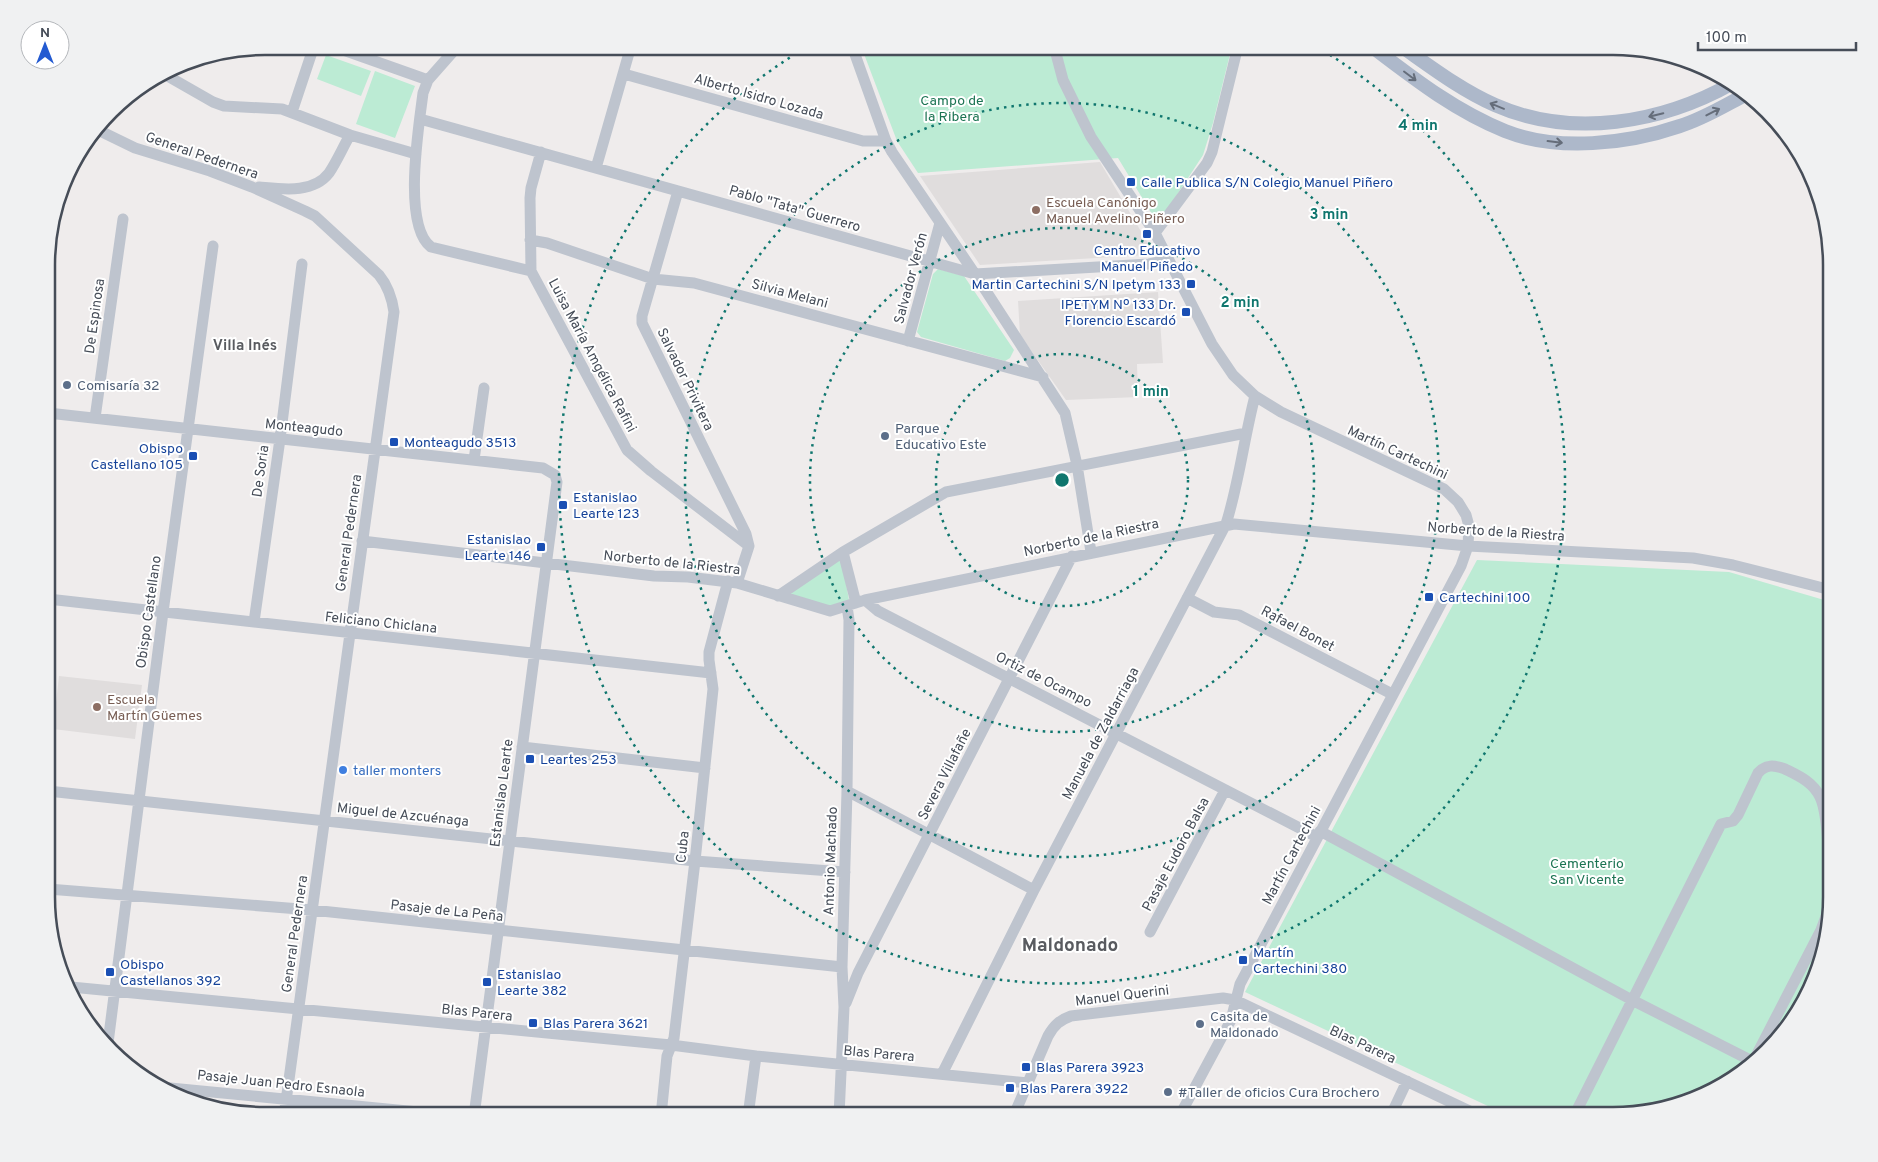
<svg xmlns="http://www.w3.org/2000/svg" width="1878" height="1162" viewBox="0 0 1878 1162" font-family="Overpass,sans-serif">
	<rect width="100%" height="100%" fill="#efecec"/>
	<path fill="#e0dddd" d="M1100,162l49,83 -2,10 -167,10 -60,-89z
		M1158,292l5,71 -26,1 1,33 -72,3 -46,-65 -2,-34z
		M59,676l83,9 -7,54 -82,-10z"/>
	<path fill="#bcebd4" d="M861,46h371l-19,77 -10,32 -45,69 -40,-66 -200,15 -21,-32z
		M326,55l45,16 -10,25 -44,-17z
		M375,71l40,15 -20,52 -39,-14z
		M938,269l26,7 50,74 -4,8 -5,3 -84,-24 -4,-5 16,-58z
		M841,556l8,44 -19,6 -46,-12z
		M1477,560l252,12 102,30v309l-11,56 -25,51 -73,69 -95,28h-120l-262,-123z"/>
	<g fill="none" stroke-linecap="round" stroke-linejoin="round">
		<path stroke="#bec4ce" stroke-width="11" d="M332,46l96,34
			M458,46l-30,34 -5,13c-4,33 -21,132 8,154l100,24
			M852,46l34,95 6,11 83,122 90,139 12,52 14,87
			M980,46l10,3 36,-3
			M1054,46l9,34 28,57 64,96 57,111 21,31 22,21 26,16 163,77 14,13 8,13 3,11 -1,20 -7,20 -221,418 -9,36 -51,95
			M164,74l49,28 11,4 58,3 68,26 66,19
			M624,74l239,67h23
			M292,112l22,-66
			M420,119l555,155 174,-10 20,-4
			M98,130l37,18 75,23 42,16 53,24 10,5 64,59c9,11 13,23 15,37l-110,804
			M541,152l-10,36 -1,10 1,73 96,179 24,21 98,75
			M596,168l35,-122
			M259,187c23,2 54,7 70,-14 8,-12 14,-26 21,-38
			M678,191l-36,125v7l104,211 3,12
			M1155,233l52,-70 5,-11 26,-106
			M530,240l17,3 106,36 41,4 349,94
			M908,341l32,-118
			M48,413l495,55 12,7 2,7 -83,634
			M95,418l28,-199
			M474,460l10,-72
			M362,541l292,35 34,1 49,6 93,28 35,-11 369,-76 234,22 225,12 40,7 98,25
			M843,552l13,51
			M737,583l12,-37
			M778,596l65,-44 103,-60 300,-59
			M1187,598l27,14 25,3 153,79
			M48,599l663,74
			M865,600l13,11 439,226
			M254,622l26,-183 22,-175
			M522,747l183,21
			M48,791l647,70 150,11
			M847,791l187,99
			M1320,831l312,169 118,60
			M48,889l264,21 530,57
			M1150,932l75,-142
			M71,987l600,58 85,11 272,27
			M846,1003l12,-30 214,-417
			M108,1043l55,-431 50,-366
			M942,1074l92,-184 192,-366c13,-41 18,-86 29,-128
			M160,1087l299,29
			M1014,1115l34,-79c6,-11 12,-16 23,-20l152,-18 12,2 243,115
			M1391,1115l16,-34
			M1577,1115l1,-7 143,-284 12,-3 5,-6 20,-42c8,-9 16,-8 27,-4 14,7 28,13 35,28 9,18 11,93 7,115 -1,6 -4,12 -6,18l-64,124
			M661,1116l6,-60 7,-18 21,-177 18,-172 -4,-29v-8l19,-71
			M748,1116l8,-60
			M839,1116l5,-109 -2,-40 5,-176 2,-171 -2,-14"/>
		<path stroke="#adb8ca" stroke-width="14" d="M1371,46c42,32 84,65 134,85 53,21 122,13 175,-5 23,-7 44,-20 65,-31
			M1401,46c30,21 60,44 94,59 77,34 167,18 238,-22"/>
	</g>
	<defs><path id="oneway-shaft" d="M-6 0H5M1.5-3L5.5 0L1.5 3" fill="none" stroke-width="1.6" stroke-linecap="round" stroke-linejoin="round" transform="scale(1.25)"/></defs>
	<g stroke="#656d7a">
		<use href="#oneway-shaft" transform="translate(1410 76) rotate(37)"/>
		<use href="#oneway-shaft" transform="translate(1497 106) rotate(-158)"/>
		<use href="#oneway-shaft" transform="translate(1713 112) rotate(-27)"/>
		<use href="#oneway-shaft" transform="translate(1656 115) rotate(167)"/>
		<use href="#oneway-shaft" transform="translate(1555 142) rotate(7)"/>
	</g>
	<g fill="none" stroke="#0f766e" stroke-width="2.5" stroke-dasharray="2.5 5">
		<circle cx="1062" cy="480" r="126"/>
		<circle cx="1062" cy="480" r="252"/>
		<circle cx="1062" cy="480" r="377"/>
		<path d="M1317 47A503 503 0 1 1 807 47"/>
	</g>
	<g fill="#1a4fb4" stroke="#fff" stroke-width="2">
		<rect x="1126" y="177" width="10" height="10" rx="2.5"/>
		<rect x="1142" y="229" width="10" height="10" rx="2.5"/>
		<rect x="1186" y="279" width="10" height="10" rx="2.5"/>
		<rect x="1181" y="307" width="10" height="10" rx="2.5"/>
		<rect x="389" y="437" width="10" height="10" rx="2.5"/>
		<rect x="188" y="451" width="10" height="10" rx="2.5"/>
		<rect x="558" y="500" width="10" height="10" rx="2.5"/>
		<rect x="536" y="542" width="10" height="10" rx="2.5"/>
		<rect x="1424" y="592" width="10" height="10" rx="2.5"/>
		<rect x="525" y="754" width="10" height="10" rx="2.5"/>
		<rect x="1238" y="955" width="10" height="10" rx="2.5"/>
		<rect x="105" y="967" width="10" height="10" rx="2.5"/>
		<rect x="482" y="977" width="10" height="10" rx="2.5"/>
		<rect x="528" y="1018" width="10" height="10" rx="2.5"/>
		<rect x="1021" y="1062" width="10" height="10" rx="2.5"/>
		<rect x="1005" y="1083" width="10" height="10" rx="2.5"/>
	</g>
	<g fill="#8d6e63" stroke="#fff" stroke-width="2">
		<circle cx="1036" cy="210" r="5"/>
		<circle cx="97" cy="707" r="5"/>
	</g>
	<g fill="#5c6f8a" stroke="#fff" stroke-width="2">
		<circle cx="67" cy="385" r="5"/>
		<circle cx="885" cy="436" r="5"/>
		<circle cx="1200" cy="1024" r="5"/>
		<circle cx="1168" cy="1092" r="5"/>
	</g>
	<circle fill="#3f7fe0" stroke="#fff" stroke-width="2" cx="343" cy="770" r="5"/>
	<g text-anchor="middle" stroke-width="4" stroke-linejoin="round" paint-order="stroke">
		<g font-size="14" fill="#464d58" stroke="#fff">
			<text transform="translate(759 96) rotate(16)" y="5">Alberto Isidro Lozada</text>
			<text transform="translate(202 155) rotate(19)" y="5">General Pedernera</text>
			<text transform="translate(795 208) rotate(16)" y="5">Pablo "Tata" Guerrero</text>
			<text transform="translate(910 278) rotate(-75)" y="5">Salvador Verón</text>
			<text transform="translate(790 293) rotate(15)" y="5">Silvia Melani</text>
			<text transform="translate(94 316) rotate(-82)" y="5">De Espinosa</text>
			<text transform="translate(593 355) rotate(62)" y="5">Luisa María Amgélica Rafini</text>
			<text transform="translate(686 379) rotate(64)" y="5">Salvador Privitera</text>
			<text transform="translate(304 427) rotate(6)" y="5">Monteagudo</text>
			<text transform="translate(1398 452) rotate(25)" y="5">Martín Cartechini</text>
			<text transform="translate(260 471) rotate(-82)" y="5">De Soria</text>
			<text transform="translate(1496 531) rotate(4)" y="5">Norberto de la Riestra</text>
			<text transform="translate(348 533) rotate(-82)" y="5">General Pedernera</text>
			<text transform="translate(1091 537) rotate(-12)" y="5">Norberto de la Riestra</text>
			<text transform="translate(672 562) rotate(6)" y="5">Norberto de la Riestra</text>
			<text transform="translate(148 612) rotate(-82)" y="5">Obispo Castellano</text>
			<text transform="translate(381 622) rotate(6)" y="5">Feliciano Chiclana</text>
			<text transform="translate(1298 628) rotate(28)" y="5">Rafael Bonet</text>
			<text transform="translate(1044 679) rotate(27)" y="5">Ortiz de Ocampo</text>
			<text transform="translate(1100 733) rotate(-62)" y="5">Manuela de Zaldarriaga</text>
			<text transform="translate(944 774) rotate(-63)" y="5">Severa Villafañe</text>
			<text transform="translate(501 793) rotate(-83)" y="5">Estanislao Learte</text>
			<text transform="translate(403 814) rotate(6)" y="5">Miguel de Azcuénaga</text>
			<text transform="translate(682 847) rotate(-84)" y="5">Cuba</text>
			<text transform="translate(1175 854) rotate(-62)" y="5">Pasaje Eudoro Balsa</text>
			<text transform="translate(1291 855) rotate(-62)" y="5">Martín Cartechini</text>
			<text transform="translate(830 861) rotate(-88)" y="5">Antonio Machado</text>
			<text transform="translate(447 910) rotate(6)" y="5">Pasaje de La Peña</text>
			<text transform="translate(294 934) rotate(-82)" y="5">General Pedernera</text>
			<text transform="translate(1122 995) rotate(-7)" y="5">Manuel Querini</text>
			<text transform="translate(477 1012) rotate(6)" y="5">Blas Parera</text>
			<text transform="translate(1363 1044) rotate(25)" y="5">Blas Parera</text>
			<text transform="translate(879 1053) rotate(5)" y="5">Blas Parera</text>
			<text transform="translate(281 1083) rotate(6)" y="5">Pasaje Juan Pedro Esnaola</text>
		</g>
		<g font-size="14" fill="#1c7453" stroke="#fff">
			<text x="952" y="105">Campo de<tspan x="952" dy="16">la Ribera</tspan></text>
			<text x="1587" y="868">Cementerio<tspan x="1587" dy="16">San Vicente</tspan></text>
		</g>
		<g font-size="14" fill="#164399" stroke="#fff" text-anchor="start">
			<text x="1141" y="187">Calle Publica S/N Colegio Manuel Piñero</text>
			<text x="1147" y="255" text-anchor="middle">Centro Educativo<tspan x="1147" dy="16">Manuel Piñedo</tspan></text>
			<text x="1181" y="289" text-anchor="end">Martin Cartechini S/N Ipetym 133</text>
			<text x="1176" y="309" text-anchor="end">IPETYM Nº 133 Dr.<tspan x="1176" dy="16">Florencio Escardó</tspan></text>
			<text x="404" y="447">Monteagudo 3513</text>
			<text x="183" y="453" text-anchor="end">Obispo<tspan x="183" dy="16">Castellano 105</tspan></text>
			<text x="573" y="502">Estanislao<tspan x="573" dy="16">Learte 123</tspan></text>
			<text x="531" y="544" text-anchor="end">Estanislao<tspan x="531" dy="16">Learte 146</tspan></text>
			<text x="1439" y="602">Cartechini 100</text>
			<text x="540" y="764">Leartes 253</text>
			<text x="1253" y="957">Martín<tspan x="1253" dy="16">Cartechini 380</tspan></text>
			<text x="120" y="969">Obispo<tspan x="120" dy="16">Castellanos 392</tspan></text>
			<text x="497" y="979">Estanislao<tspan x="497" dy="16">Learte 382</tspan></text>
			<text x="543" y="1028">Blas Parera 3621</text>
			<text x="1036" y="1072">Blas Parera 3923</text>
			<text x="1020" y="1093">Blas Parera 3922</text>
		</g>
		<g font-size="14" fill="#785e54" stroke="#fff" text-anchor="start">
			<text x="1046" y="207">Escuela Canónigo<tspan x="1046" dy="16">Manuel Avelino Piñero</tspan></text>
			<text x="107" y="704">Escuela<tspan x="107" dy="16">Martín Güemes</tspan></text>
		</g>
		<g font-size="14" fill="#4e5e75" stroke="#fff" text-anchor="start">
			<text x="77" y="390">Comisaría 32</text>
			<text x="895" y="433">Parque<tspan x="895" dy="16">Educativo Este</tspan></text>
			<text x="1210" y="1021">Casita de<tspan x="1210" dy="16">Maldonado</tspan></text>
			<text x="1178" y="1097">#Taller de oficios Cura Brochero</text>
		</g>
		<g font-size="14" fill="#366cbe" stroke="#fff" text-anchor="start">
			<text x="353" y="775">taller monters</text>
		</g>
		<g font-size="15" font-weight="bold" fill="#595b60" stroke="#fff">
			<text x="245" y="350">Villa Inés</text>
		</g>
		<g font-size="19" font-weight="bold" fill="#595b60" stroke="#fff">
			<text x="1070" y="951">Maldonado</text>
		</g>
	</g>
	<path d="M0 0H1878V1162H0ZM265 55H1613A210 210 0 0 1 1823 265V897A210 210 0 0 1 1613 1107H265A210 210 0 0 1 55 897V265A210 210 0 0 1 265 55Z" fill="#f0f1f2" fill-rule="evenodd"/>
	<path fill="none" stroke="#464d58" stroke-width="2.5" d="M265 55H1613A210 210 0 0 1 1823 265V897A210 210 0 0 1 1613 1107H265A210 210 0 0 1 55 897V265A210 210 0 0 1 265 55Z"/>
	<circle cx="1062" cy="480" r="8" fill="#0f766e" stroke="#fff" stroke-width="2.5"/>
	<g font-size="15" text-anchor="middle" font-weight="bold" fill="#0f766e" stroke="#fff" stroke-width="4" stroke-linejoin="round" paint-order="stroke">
		<text x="1418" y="130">4 min</text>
		<text x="1329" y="219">3 min</text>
		<text x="1240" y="307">2 min</text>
		<text x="1151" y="396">1 min</text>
	</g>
	<g transform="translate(45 45)"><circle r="24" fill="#ffffff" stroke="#b5b8bc"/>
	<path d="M0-4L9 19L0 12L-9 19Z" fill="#235ad1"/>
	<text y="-8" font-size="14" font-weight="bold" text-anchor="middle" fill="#464d58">N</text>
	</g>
	<path d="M1698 42v8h158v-8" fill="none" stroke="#464d58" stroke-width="2.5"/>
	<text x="1706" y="42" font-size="15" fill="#464d58" stroke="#ffffff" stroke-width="4" paint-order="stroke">100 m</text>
</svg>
